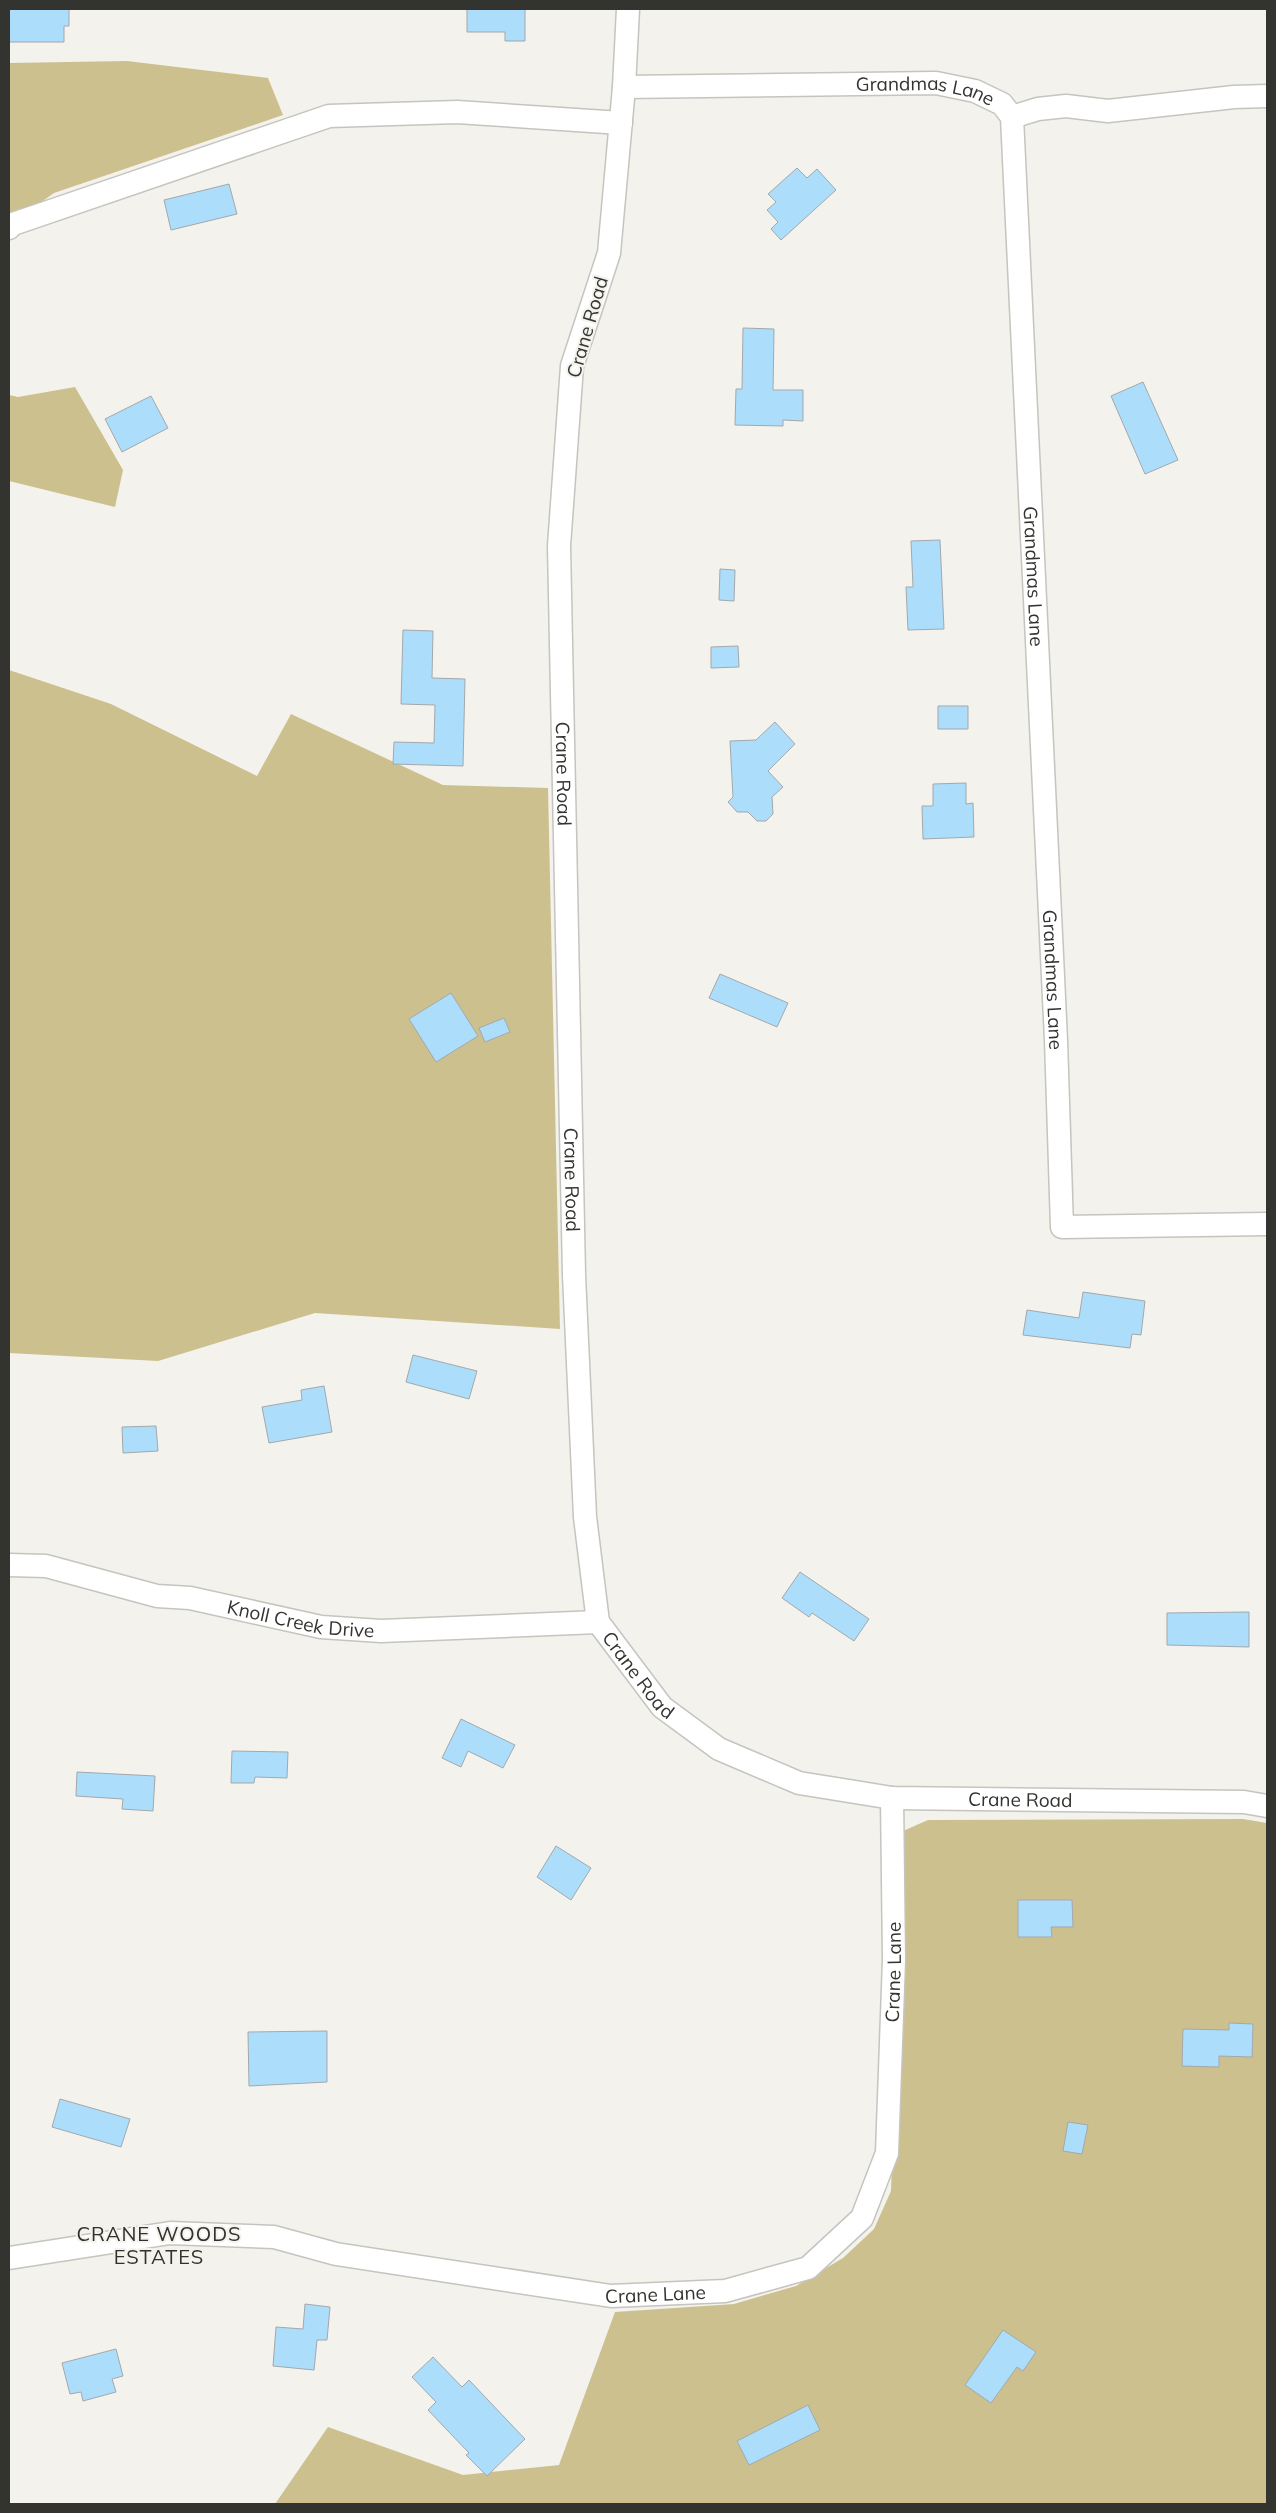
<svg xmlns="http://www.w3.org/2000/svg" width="1276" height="2513" viewBox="0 0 1276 2513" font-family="Mulish,sans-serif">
	<rect width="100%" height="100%" fill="#f3f2ec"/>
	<path fill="#cdc08f" d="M127,61l141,17 15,37 -229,78 -45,32v-162z
		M75,387l48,83 -8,37 -106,-26v-86l9,2z
		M9,670l102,34 146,72 34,-62 152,71 105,3 12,541 -245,-16 -157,48 -149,-8z
		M1243,1819l24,4v681h-992l53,-77 135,48 96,-10 56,-153 119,-8 62,-18 47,-28 31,-29 17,-38 12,-360 25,-11z"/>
	<path fill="#acdefc" stroke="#a3a8ab" d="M9,9h60v17h-5v16h-55z
		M467,9h58v32h-20v-9h-38z
		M797,168l10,10 10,-9 19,21 -55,50 -10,-11 7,-7 -11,-12 9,-8 -8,-8z
		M229,184l8,30 -66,16 -7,-30z
		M743,328l31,1 -1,61h30v31l-20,-1v6l-48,-1 1,-36h6z
		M1143,382l35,78 -33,14 -34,-78z
		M151,396l17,32 -46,24 -17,-33z
		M940,540l4,89 -36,1 -2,-43h7l-2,-46z
		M720,569l15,1 -1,31 -15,-1z
		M403,630l30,1 -1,47 33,1 -2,87 -70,-2 1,-22 40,1 1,-38 -34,-1z
		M738,646l1,21 -28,1v-21z
		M938,706h30v23h-30z
		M775,722l20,22 -27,27 15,16 -11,10 1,17 -7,7h-9l-9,-9h-11l-9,-10 5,-5 -3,-56 26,-1z
		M966,783v21l7,-1 1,34 -51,2 -1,-33h11v-22z
		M720,974l68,29 -11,24 -68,-29z
		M451,993l27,43 -42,26 -27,-43z
		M504,1018l6,14 -25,10 -6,-14z
		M1083,1292l62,9 -4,34 -9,-1 -2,14 -107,-13 4,-25 52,8z
		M413,1355l64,16 -8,28 -63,-17z
		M324,1386l8,46 -63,11 -7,-36 40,-7 -1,-10z
		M156,1426l2,25 -35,2 -1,-26z
		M800,1572l69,47 -15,22 -42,-28 -3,4 -27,-19z
		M1249,1612v35l-82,-2v-32z
		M461,1719l54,26 -12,23 -35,-17 -7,16 -19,-9z
		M232,1751l56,1 -1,26 -32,-1 -1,6h-23z
		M77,1772l78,4 -2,35 -31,-2 1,-10 -47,-3z
		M556,1846l35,22 -20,32 -34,-23z
		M1018,1900h54l1,27h-22l1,10h-34z
		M1229,2023l24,1 -1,33 -33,-1v11l-37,-1 1,-37 46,1z
		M327,2031v51l-78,4 -1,-54z
		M60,2099l70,20 -9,28 -69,-20z
		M1068,2122l20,3 -6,29 -19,-3z
		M305,2304l25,3 -3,33h-10l-3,30 -41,-4 3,-39 27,2z
		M1003,2330l33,22 -13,19 -6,-4 -26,36 -26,-18z
		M116,2349l7,27 -11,3 4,13 -33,9 -2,-9 -11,2 -8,-31z
		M433,2357l29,30 7,-7 56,59 -38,37 -21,-21 3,-2 -41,-43 8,-8 -24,-25z
		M808,2405l12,25 -71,35 -12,-24z"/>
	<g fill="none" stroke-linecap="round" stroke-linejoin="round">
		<g stroke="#c5c4bf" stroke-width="25">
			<g id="minor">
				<path id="s1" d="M628,9l-4,78 -15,166 -37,113 -13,180 15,729 11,242 13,105 64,85 57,42 80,34 93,15 352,4 23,4"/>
				<path id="s2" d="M624,87l312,-4 39,8 27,13 10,13 44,923 6,187 205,-3"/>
				<path d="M1012,117l26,-8 28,-3 42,5 126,-14 33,-1"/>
				<path d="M9,228l4,-4 316,-108 128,-4 164,11"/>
				<path id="s3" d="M9,1565l37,1 111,30 33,2 131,29 60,4 217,-9"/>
				<path id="s4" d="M9,2258l161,-25 104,4 62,17 275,42 114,-5 83,-23 54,-50 25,-65 7,-193 -2,-162"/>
			</g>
		</g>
		<use href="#minor" stroke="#fff" stroke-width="22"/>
	</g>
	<g text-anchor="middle" stroke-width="4" stroke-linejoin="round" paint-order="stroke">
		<g font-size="19" fill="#333330" stroke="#f3f2ec">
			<text dy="7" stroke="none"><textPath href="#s2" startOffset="302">Grandmas Lane</textPath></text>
			<text transform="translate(587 327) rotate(-74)" y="7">Crane Road</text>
			<text dy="7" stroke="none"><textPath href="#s2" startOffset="858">Grandmas Lane</textPath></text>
			<text dy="7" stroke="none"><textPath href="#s1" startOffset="772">Crane Road</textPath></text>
			<text dy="7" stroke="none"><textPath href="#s2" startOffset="1262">Grandmas Lane</textPath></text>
			<text dy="7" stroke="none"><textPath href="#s1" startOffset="1178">Crane Road</textPath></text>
			<text dy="7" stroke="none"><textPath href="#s3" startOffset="298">Knoll Creek Drive</textPath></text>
			<text dy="7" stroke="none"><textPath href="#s1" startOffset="1688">Crane Road</textPath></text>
			<text dy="7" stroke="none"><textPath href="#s1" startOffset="2108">Crane Road</textPath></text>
			<text dy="7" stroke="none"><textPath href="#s4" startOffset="1134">Crane Lane</textPath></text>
			<text dy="7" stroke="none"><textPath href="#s4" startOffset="654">Crane Lane</textPath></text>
		</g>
		<g font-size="20" letter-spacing="1" fill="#31302c" stroke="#f3f2ec">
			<text x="159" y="2241">CRANE WOODS<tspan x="159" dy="23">ESTATES</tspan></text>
		</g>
	</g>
	<rect width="1276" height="2513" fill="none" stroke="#333330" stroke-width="20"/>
</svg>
